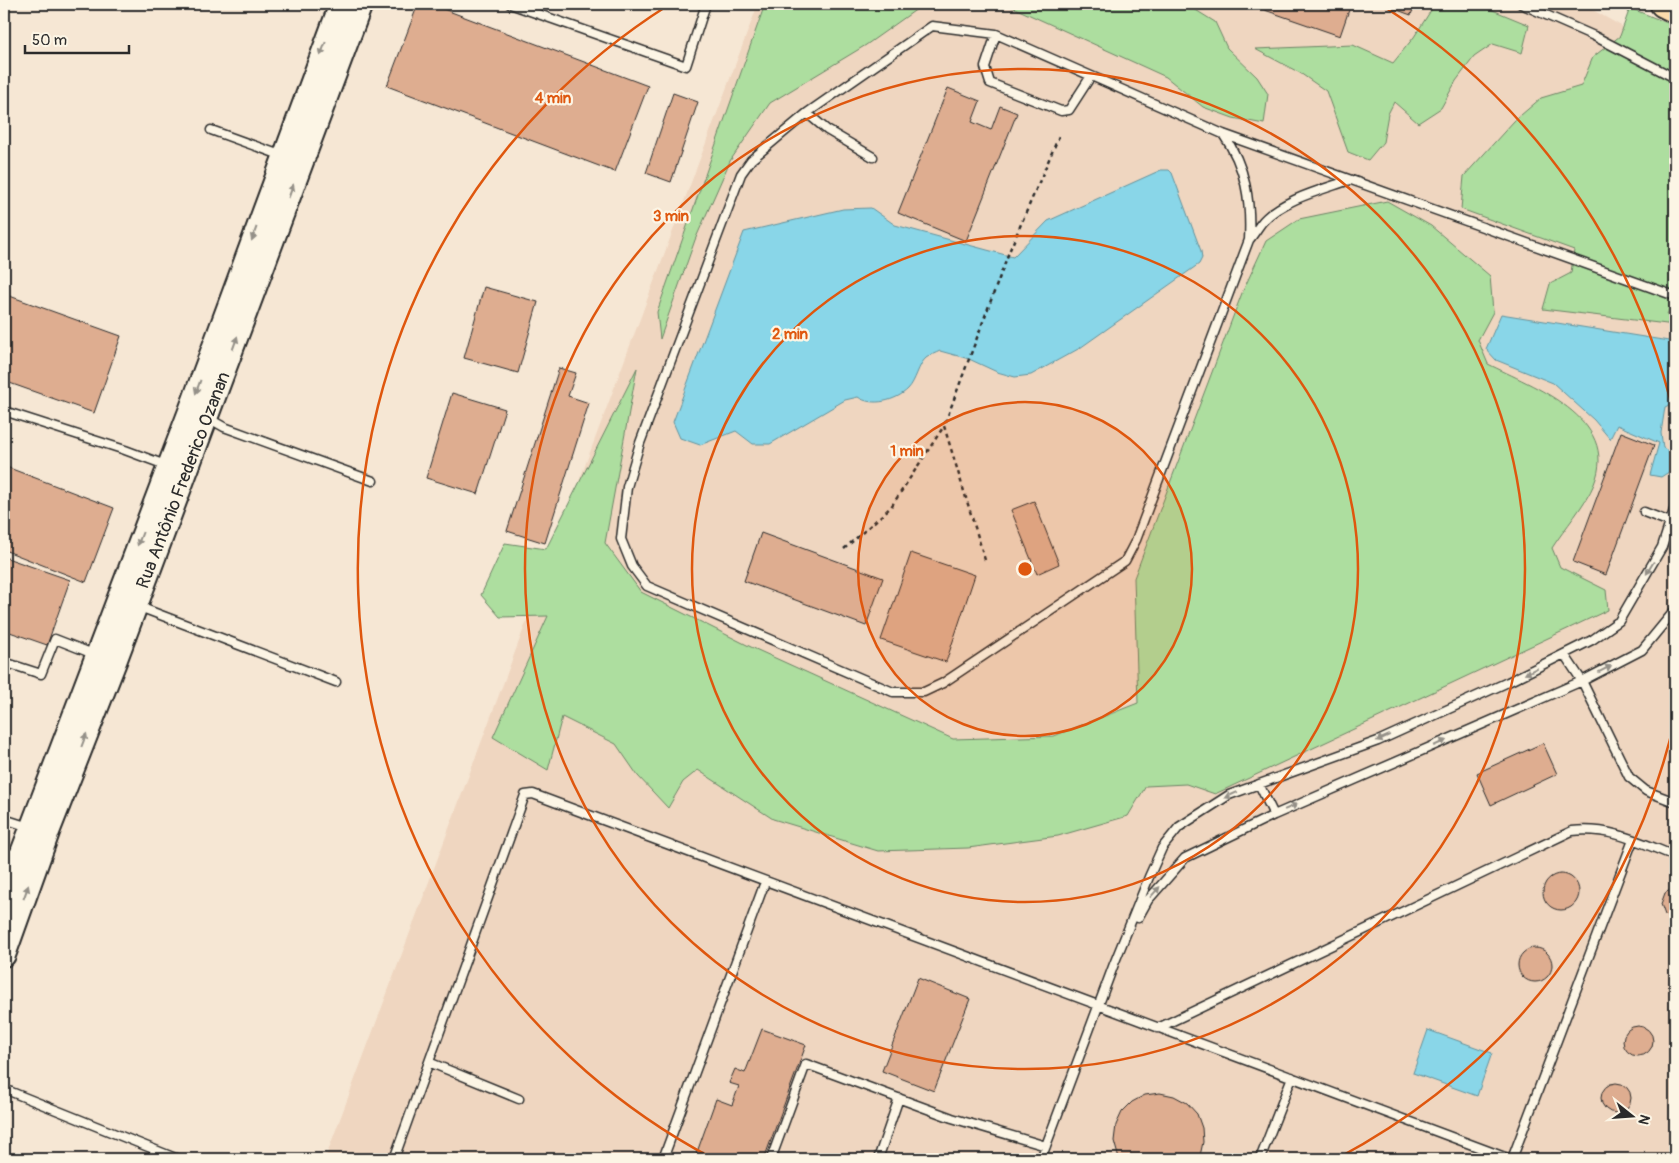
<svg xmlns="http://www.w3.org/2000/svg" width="1679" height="1163" viewBox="0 0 1679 1163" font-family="Pangolin,sans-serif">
	<rect width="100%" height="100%" fill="#f6e7d4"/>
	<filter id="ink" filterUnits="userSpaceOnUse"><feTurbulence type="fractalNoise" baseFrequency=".02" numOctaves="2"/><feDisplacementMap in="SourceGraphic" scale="10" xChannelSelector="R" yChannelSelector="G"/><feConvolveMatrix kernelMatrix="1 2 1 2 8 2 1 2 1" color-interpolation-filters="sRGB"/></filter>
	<g filter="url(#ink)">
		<path fill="#efd6c0" d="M758,4h824l93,52v1103h-1350z"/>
		<path fill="#adde9f" stroke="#6c8465" d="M765,4h159l-58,41 -96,58 -40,58 -35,79 -35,99 -3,-27z
			M998,4h188l29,18 12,26 30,29 11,17 -4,30 -31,-6 -30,-11 -37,-30 -156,-71z
			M1435,4h43l51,21 -7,28 -29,-9 -19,13 -18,24 -15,27 -23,15 -24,-21 -6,12 -5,28 -15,18 -20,-8 -22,-61 -26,-18 -45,-24 98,-4 40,18 21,-26z
			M1630,8l45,18v272l-8,16 8,11 -132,-16 7,-25 21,-11 3,-23 -113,-41 3,-33 50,-55 27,-23 40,-12 12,-29 27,-21z
			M1387,201l44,25 59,50 3,36 -15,28 10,24c44,22 133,54 106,120 -8,20 -30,45 -42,64l8,19 46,23 2,20 -393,184 -29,-10 -40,2 -18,30 -70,20 -38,5 -52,7 -90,3 -105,-32 -75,-49 -15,12 -15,26 -30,-32 -22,-32 -54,-27 -14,53 -55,-33 55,-121 -48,1 -19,-22 24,-52 41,6 91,-181 -32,175 36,49 110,55 202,92 101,-3 84,-33 -4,-125 108,-285 24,-52 33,-22z"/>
		<path fill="#89d6e8" stroke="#63929c" d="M1161,170h8l3,3 29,78 1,7 -3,6 -119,84 -49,27 -16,2 -18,-5 -28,-13 -29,-8c-4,2 -10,4 -14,7 -8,7 -10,23 -18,31 -12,12 -36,18 -50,8l-13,3 -75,44h-17l-17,-13 -36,14 -20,-7 -7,-16 71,-190 99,-23 28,-1 24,17 118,32 35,-36z
			M1501,314l174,28v60l-10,5 -4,26 2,15 7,4 5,-1v17l-14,9 -11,-2 9,-32 -42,-18 -7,14 -16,-19 -41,-37 -57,-23 -10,-11z
			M1428,1030l64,23 -15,43 -64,-23z"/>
		<path fill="#dead90" stroke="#2b2b2b" d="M418,4h12l218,82 -33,86 -228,-86z
			M1257,4h94l-11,32 -84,-29z
			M1381,4h34l-4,11z
			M948,88l32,13 -8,21 19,8 9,-24 17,7 -51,128 -68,-28z
			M673,93l25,9 -27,80 -25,-9z
			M484,287l54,15 -20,71 -54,-15z
			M4,294l117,42 -27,77 -90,-32z
			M559,368l17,5 -8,23 21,7 -44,140 -38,-12z
			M452,393l53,16 -27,85 -52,-16z
			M1621,432l33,13 -48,130 -33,-13z
			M4,466l110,42 -28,74 -82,-32z
			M1034,501l25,63 -22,10 -26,-64z
			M761,533l122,45 -17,48 -122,-45z
			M911,553l64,22 -29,87 -65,-22z
			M4,557l66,23 -23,65 -43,-15z
			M1543,743l14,31 -66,31 -14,-32z
			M1543 892a18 18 0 1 1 36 0a18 18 0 1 1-36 0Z
			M1675,887v34l-10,-6 -4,-11 4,-11z
			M1518 965a17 17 0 1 1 34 0a17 17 0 1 1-34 0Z
			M918,978l52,21 -36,92 -52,-20z
			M1623 1041a15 15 0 1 1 30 0a15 15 0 1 1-30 0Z
			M762,1029l44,16 -42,114h-56l-12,-4 20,-56 16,6 7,-19 -10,-3 6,-14 10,4z
			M1601 1098a15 15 0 1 1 30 0a15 15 0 1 1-30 0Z
			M1160,1093l14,3 13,7 10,11 5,14 1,14 -3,14 -2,3h-79l-5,-18 2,-16 6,-13 10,-10 13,-7z"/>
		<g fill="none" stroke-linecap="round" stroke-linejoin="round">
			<g stroke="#2b2b2b" stroke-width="11">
				<path id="service" d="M510,4l176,62 20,-62
					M1521,4l73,32 81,42
					M996,34l-11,33 5,16 71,28 8,-1 22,-34
					M807,113l20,17 46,27
					M211,130l72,26
					M1223,134c23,33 28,67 26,106
					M1347,181c-26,9 -65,19 -84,40 -5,6 -9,13 -14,19l-113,300 -11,21 -182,122 -19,9h-31l-246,-106 -15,-20 -11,-27 6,-52 13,-44 101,-269 10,-14 56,-47 125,-87 64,8 227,100 452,162
					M4,411l121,39 43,16
					M208,418l16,9 149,54
					M1644,512l31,12
					M137,606l199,76
					M1564,654l18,27 47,96 17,14 29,11
					M4,662l37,12 14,-35 41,16
					M1259,784l15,31
					M4,819l25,8
					M4,852l15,4
					M1138,918l10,-18 37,-42 89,-43 308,-134 60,-31 33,-40
					M1158,1028l414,-197c40,-4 67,11 103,25
					M431,1063l88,36
					M4,1089l174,70
					M394,1159l131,-364 8,-1 977,365
					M663,1159l102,-277
					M771,1159l35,-95 146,54 94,28
					M878,1159l21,-61
					M1041,1159l73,-195 35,-87 13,-29 17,-21 50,-32 149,-54 130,-59 84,-42 27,-19 43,-74 13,-40
					M1260,1159l32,-82
					M1512,1159l121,-319"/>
			</g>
			<g stroke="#2b2b2b" stroke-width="26">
				<path id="secondary" d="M4,900l186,-489 151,-407
					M4,955l44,-123 68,-173 245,-655"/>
			</g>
			<g stroke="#2b2b2b" stroke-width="29">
				<path id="primary" d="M1663,4l12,6"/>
			</g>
			<path stroke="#2b2b2b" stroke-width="2.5" stroke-dasharray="4 4" stroke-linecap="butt" d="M844,549l47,-42 53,-81
				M985,560l-41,-134 65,-174 50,-116"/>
			<use href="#service" stroke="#fcf5e5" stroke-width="8"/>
			<use href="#secondary" stroke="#fcf5e5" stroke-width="22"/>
			<use href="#primary" stroke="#fddcac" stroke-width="25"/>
		</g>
		<defs><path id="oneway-solid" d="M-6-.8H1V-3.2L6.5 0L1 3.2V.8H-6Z" transform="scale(1.25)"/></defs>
		<g fill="#949088">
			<use href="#oneway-solid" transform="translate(323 49) rotate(111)"/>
			<use href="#oneway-solid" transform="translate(291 191) rotate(-70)"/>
			<use href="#oneway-solid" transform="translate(254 234) rotate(110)"/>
			<use href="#oneway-solid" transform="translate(235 343) rotate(-70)"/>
			<use href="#oneway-solid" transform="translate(198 387) rotate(110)"/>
			<use href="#oneway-solid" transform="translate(140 539) rotate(111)"/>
			<use href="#oneway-solid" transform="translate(1650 568) rotate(121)"/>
			<use href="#oneway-solid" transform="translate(1605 669) rotate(-27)"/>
			<use href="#oneway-solid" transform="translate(1531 671) rotate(153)"/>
			<use href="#oneway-solid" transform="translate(1383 738) rotate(156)"/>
			<use href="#oneway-solid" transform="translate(84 740) rotate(-69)"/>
			<use href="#oneway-solid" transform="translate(1440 743) rotate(-24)"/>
			<use href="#oneway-solid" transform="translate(1231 795) rotate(156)"/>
			<use href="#oneway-solid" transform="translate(1291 807) rotate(-23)"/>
			<use href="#oneway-solid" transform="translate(26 892) rotate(-70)"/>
			<use href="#oneway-solid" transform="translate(1155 892) rotate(-48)"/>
		</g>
	</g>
	<circle cx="1025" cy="569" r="167" fill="#df570e" fill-opacity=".12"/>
	<g fill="none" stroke="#df570e" stroke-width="2.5">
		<circle cx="1025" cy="569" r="167"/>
		<circle cx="1025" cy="569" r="333"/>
		<circle cx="1025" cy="569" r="500"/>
		<path d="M1675 719A667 667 0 0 1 1338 1158M712 1158A667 667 0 0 1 667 6M1383 6A667 667 0 0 1 1675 419"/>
	</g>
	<g text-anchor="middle" stroke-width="4.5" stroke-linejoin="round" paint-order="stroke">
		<g font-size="18" fill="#2b2b2b" stroke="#fcf5e5">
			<text transform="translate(183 480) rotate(-69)" y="6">Rua Antônio Frederico Ozanan</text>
		</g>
	</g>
	<circle cx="1025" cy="569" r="8" fill="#df570e" stroke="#fcf5e5" stroke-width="2.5"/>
	<g font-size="15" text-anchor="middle" font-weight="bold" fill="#df570e" stroke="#fcf5e5" stroke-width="4.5" stroke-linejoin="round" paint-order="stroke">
		<text x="553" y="103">4 min</text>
		<text x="671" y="221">3 min</text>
		<text x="790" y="339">2 min</text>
		<text x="907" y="456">1 min</text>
	</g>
	<rect width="1679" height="1163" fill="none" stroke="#fcf5e5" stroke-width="20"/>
	<rect x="10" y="10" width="1659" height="1143" fill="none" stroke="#2b2b2b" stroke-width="2" filter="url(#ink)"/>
	<g transform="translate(1632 1116) rotate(107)" stroke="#fcf5e5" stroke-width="4" paint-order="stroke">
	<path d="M0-4L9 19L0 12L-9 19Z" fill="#2b2b2b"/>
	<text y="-8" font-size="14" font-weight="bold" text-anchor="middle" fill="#2b2b2b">N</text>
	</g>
	<path d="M25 45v8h104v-8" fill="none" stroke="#2b2b2b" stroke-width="2.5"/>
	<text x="32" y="45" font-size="15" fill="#2b2b2b" stroke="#fcf5e5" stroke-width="4" paint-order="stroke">50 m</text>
</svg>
